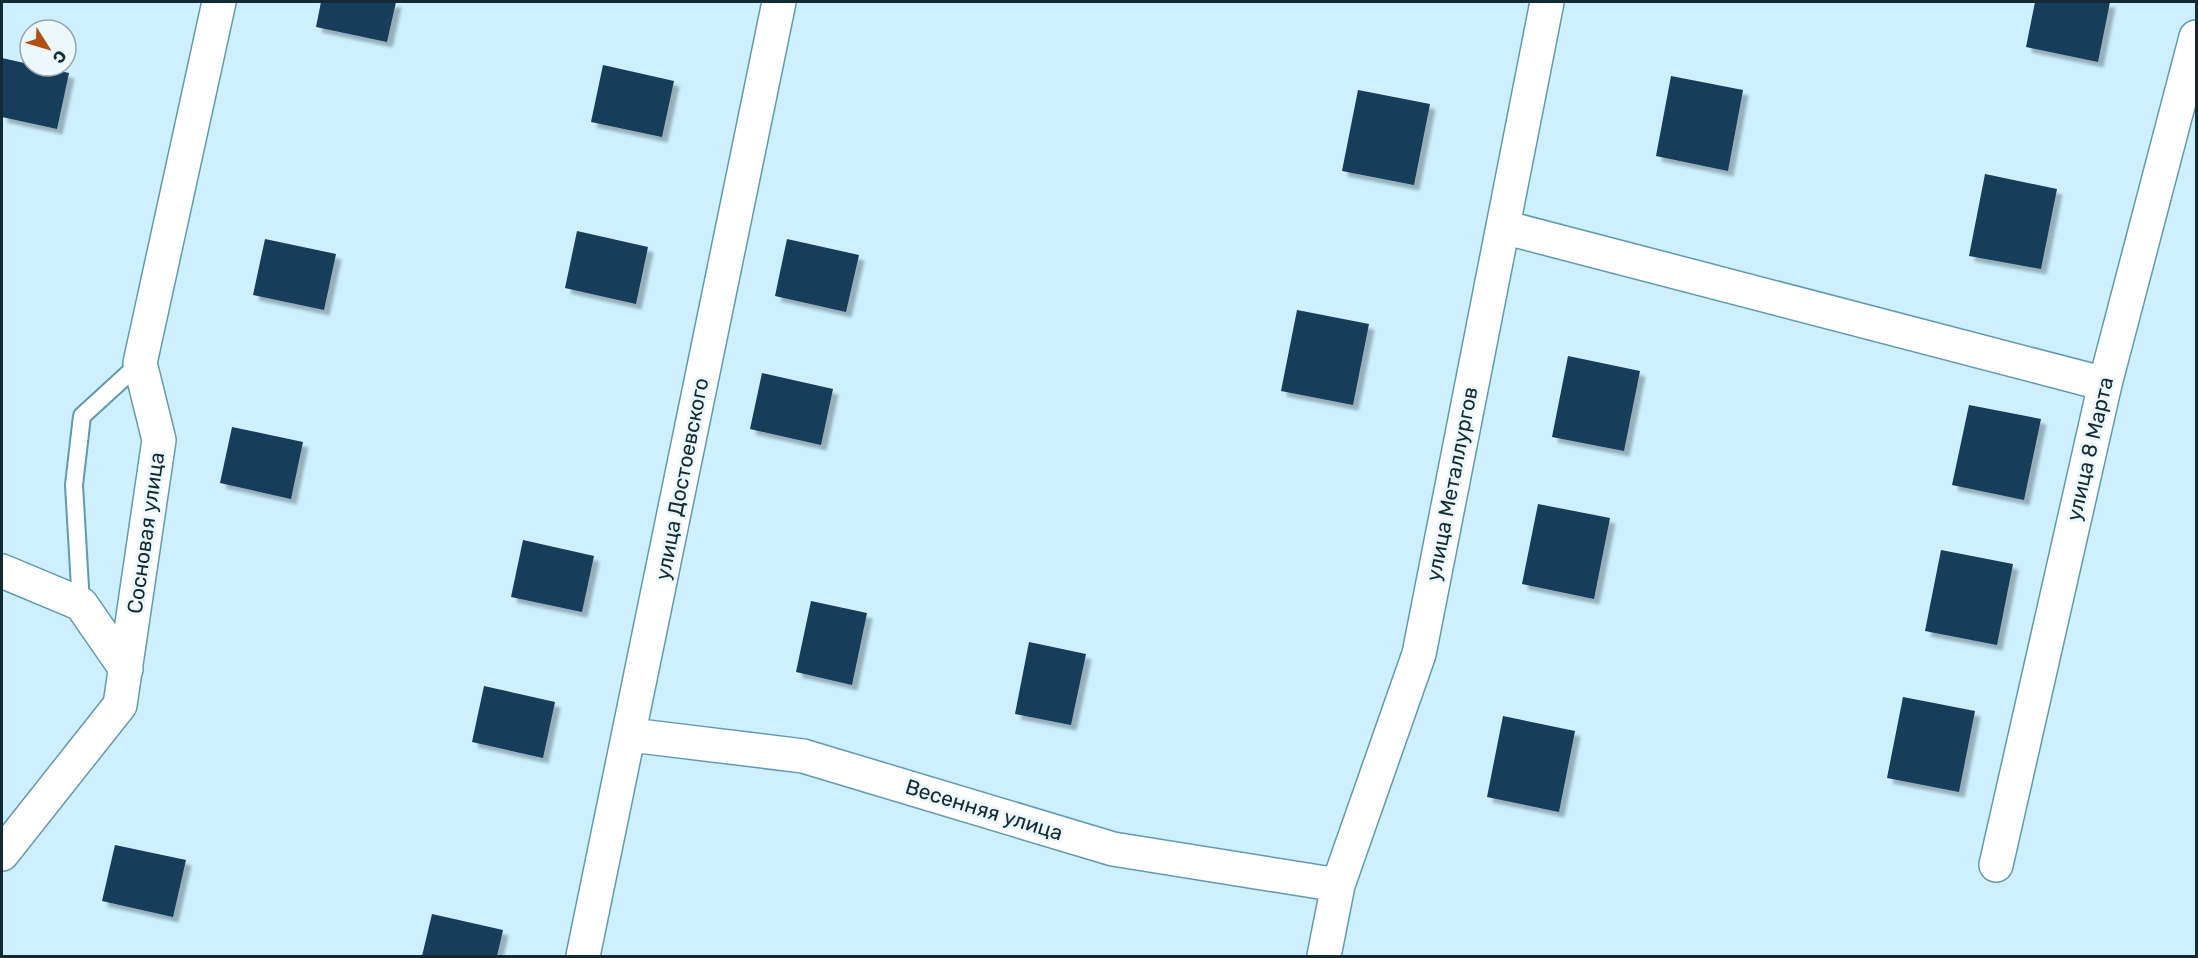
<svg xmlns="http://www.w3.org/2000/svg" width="2198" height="958" viewBox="0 0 2198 958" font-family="Rubik,sans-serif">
	<defs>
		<filter id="shadow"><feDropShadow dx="5.5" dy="5.5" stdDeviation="1.5" flood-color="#0004"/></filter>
	</defs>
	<rect width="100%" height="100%" fill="#cdeffe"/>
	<path fill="#163c5a" filter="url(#shadow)" d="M321,2h75l-9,40 -71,-15z
		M2035,2h75l-12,60 -72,-15z
		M2,58l67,15 -12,56 -55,-12z
		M603,65l71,16 -12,56 -71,-15z
		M1671,76l72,14 -15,81 -72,-15z
		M1358,90l72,14 -16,81 -72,-14z
		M1985,174l72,15 -16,80 -72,-13z
		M577,231l71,16 -12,57 -71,-16z
		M265,239l71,15 -12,56 -71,-15z
		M787,239l72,16 -13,57 -71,-16z
		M1297,310l72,14 -16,81 -72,-14z
		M1568,356l72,15 -16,80 -72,-14z
		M762,373l71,16 -12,56 -71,-16z
		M1969,405l72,14 -17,81 -72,-15z
		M232,427l71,15 -12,57 -71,-16z
		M1538,504l72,14 -16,81 -72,-15z
		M523,540l71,16 -12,56 -71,-15z
		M1941,550l72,14 -16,81 -72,-14z
		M811,601l56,12 -15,72 -56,-13z
		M1029,642l57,12 -15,71 -56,-11z
		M484,686l71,16 -12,56 -71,-16z
		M1903,697l72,14 -16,81 -72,-14z
		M1503,716l72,15 -16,81 -72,-15z
		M115,845l71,15 -13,57 -71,-16z
		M432,914l71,16 -6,26h-75z"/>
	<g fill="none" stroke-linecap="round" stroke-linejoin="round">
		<g stroke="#6199b0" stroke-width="20">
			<path id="service" d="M81,604l-7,-119 8,-69 58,-53"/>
		</g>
		<g stroke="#6199b0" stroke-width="36">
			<path id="minor" d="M1503,227l602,157
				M2,571l79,33 45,65
				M631,735l172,21 310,93 225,36
				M2,854l118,-149 39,-265 -19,-77 79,-361
				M1996,865l109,-481 91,-347
				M583,956l196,-954
				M1324,956l14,-71 81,-231 128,-652"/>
		</g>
		<use href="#service" stroke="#fff" stroke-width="16"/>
		<use href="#minor" stroke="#fff" stroke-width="33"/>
	</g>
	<g text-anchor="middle" stroke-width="6" stroke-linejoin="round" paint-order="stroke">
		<g font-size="21" fill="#122a33" stroke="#edf8fd">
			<text transform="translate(2090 449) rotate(-77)" y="7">улица 8 Марта</text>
			<text transform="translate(682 479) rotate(-79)" y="7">улица Достоевского</text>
			<text transform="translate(1452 484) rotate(-79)" y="7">улица Металлургов</text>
			<text transform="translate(146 533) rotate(-82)" y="7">Сосновая улица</text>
			<text transform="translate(984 810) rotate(17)" y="7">Весенняя улица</text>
		</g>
	</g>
	<rect width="2198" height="958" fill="none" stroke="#122a33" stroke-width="6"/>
	<g transform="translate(48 48) rotate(127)"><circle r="28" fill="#edf8fd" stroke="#95a6ac" stroke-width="1.5"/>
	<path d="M0-4.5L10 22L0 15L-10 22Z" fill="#b14f14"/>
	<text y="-9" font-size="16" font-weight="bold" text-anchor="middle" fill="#122a33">С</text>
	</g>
</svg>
